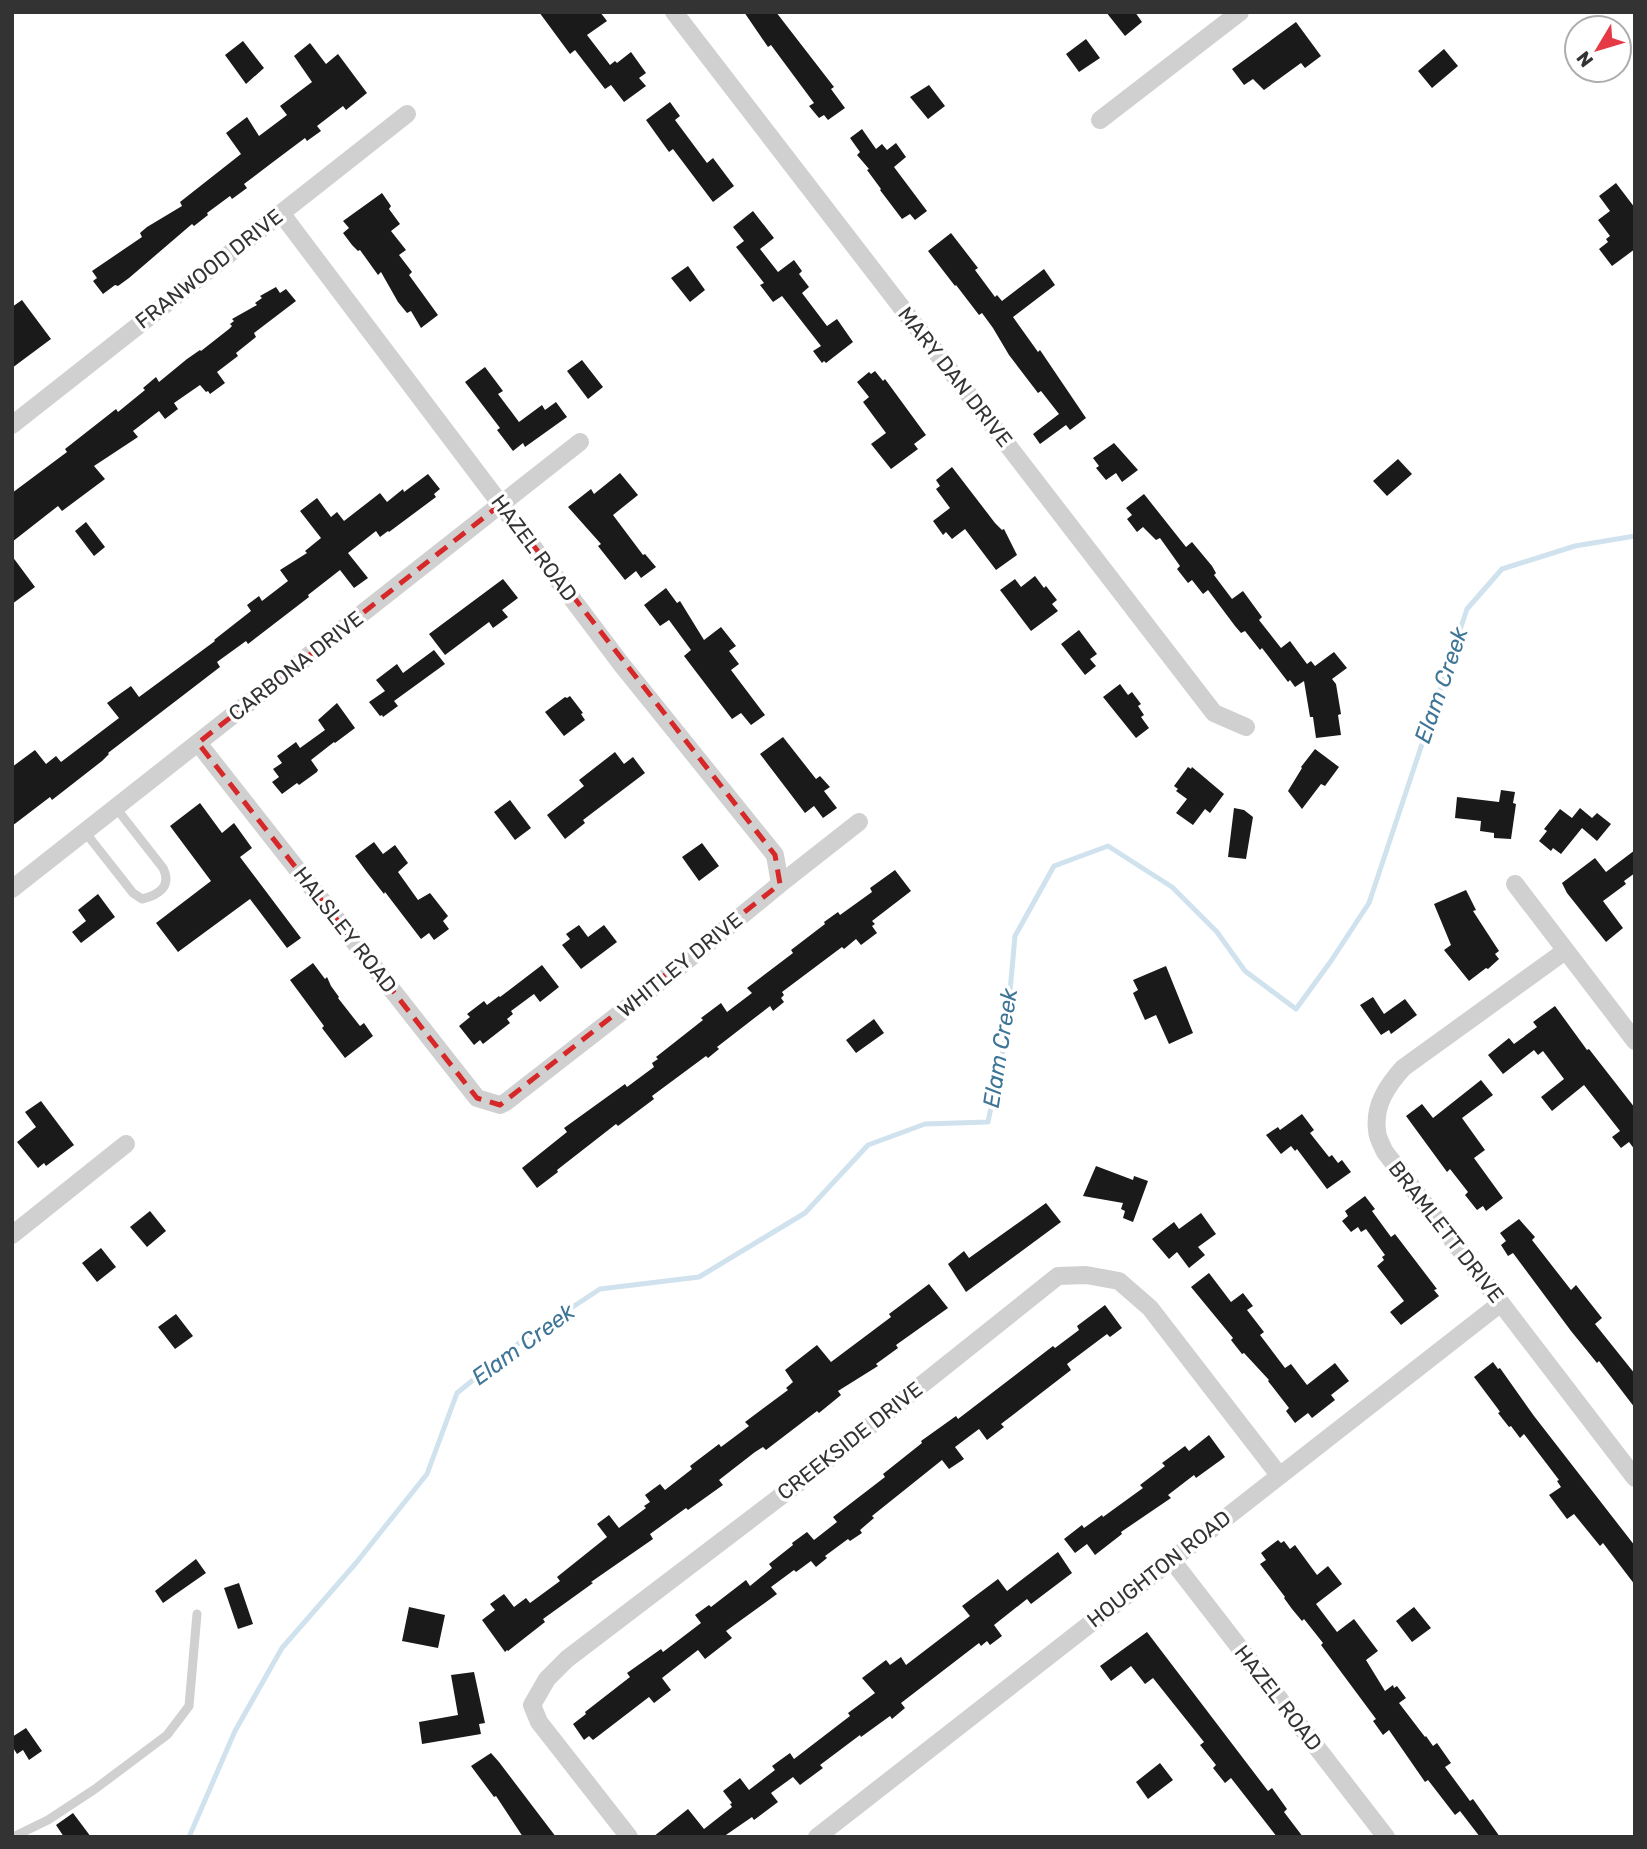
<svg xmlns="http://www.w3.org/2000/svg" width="1647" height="1849" viewBox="0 0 1647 1849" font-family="Rubik,sans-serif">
	<rect width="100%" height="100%" fill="#fff"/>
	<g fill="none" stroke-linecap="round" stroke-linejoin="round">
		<path stroke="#cfe2ee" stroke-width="5" d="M189,1837l46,-106 47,-83 74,-85 71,-89 30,-81 67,-54 76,-50 99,-12 106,-64 63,-68 57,-21 63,-2 18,-87 9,-99 39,-70 54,-20 64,41 45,45 28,39 51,38 35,-48 38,-58 98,-294 35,-40 73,-23 60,-10"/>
	</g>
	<path fill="#1a1a1a" d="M539,12h61l7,9 -20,14 23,30 5,-4 2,2 14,-11 15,21 -7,5 7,8 -22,16 -13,-17 -6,4 -30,-39 -5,4z
		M744,12h32l58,75 -3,2 14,19 -17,12 -4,-5 -5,3 -10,-12 5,-3 -43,-58 -3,2z
		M1106,12h29l7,10 -17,14z
		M1296,22l25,34 -16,12 -4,-5 -37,27 -11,-11 -9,6 -12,-16z
		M1086,39l14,19 -21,14 -13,-18z
		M243,41l21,27 -18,16 -21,-29z
		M310,43l16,21 12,-10 29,39 -21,17 -3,-4 -26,20 4,5 -14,10 -2,-3 -32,24 -29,22 3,4 -15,11 -2,-3 -23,17 1,2 -14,11 -2,-2 -63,54 -11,8 -3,-1 -12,9 -10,-13 4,-3 -5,-7 50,-34 -2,-4 7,-6 35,-21 -2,-4 61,-48 -15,-21 21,-16 12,19 28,-21 -7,-9 32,-24 -18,-26z
		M1444,49l14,17 -26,22 -14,-17z
		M929,85l16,21 -17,13 -18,-22z
		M670,102l10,14 -5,4 32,43 6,-5 21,28 -21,16 -40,-53 -4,3 -23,-32z
		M862,129l14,20 6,-5 5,6 9,-7 10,14 -12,10 33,44 -12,9 -5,-6 -8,5 -22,-29 1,-1 -14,-19 2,-1 -12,-14 3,-3 -10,-14z
		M1616,183l19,25v41l-23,17 -13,-17 9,-7 -2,-3 4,-3 -12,-16 12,-9 -11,-15z
		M382,193l9,13 -2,3 11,15 -9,7 15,19 -7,5 13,17 -3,3 29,40 -17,13 -10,-17 -4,2 -9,-11 -17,-30 -3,3 -18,-25 -2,1 -6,-6 -9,-12 6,-5 -6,-7z
		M753,211l21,27 -14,11 18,23 16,-12 8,11 -3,3 10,13 -7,6 25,33 10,-7 16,23 -27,21 -2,-2 -2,2 -9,-12 8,-5 -39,-50 -9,6 -13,-17 4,-2 -28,-36 8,-6 -11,-14z
		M951,233l27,35 -3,2 20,27 2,-2 5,6 42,-32 11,16 -42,32 25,35 2,-2 46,68 -16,12 -4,-5 -26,19 -7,-10 26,-20 -18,-23 -3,2 -29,-38 -16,-27 -11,-15 -3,2 -23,-30 -1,1 -27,-35z
		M688,266l17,24 -15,12 -19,-24z
		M276,287l4,6 6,-4 10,12 -42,32 2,4 -20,16 2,3 -21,16 8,11 -15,11 -2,-3 -2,1 -6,-7 -26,18 4,6 -13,10 -6,-8 -26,20 5,6 -44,29 11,13 -43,32 -4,-5 -46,36v-49l55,-41 -2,-3 51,-40 2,3 27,-22 -2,-2 13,-11 3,5 28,-23 13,-9 1,1 28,-22 3,-3 -2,-2 4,-3 -2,-2 25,-14 -2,-2 7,-5 -2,-2z
		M22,300l29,39 -39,29v-61z
		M582,360l21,27 -15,12 -21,-28z
		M485,367l18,24 -5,3 21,28 23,-17 3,5 11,-8 11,15 -42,30 -2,-4 -10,8 -16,-21 3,-2 -35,-46z
		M875,371l8,10 2,-2 41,56 -12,9 4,5 -27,20 -20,-25 15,-11 -23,-31 6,-5 -12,-15 12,-10 2,2z
		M1114,443l24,27 -16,12 -6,-9 -10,7 -10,-12 3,-2 -6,-8z
		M1398,459l14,15 -25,22 -14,-15z
		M952,467l43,56 7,7 2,-1 13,26 -21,15 -31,-41 -13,10 -6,-7 -3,3 -10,-14 17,-13 -14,-19 4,-3 -4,-6z
		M620,473l18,22 -25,20 30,40 2,-1 11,13 -15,11 -5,-7 -11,9 -27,-34 3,-2 -33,-37 23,-18 3,5z
		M428,474l12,15 -6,5 2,3 -47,35 -1,-1 -8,6 -4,-6 -28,22 20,25 -14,10 -14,-18 -32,25 1,2 -52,40 -9,7 -2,-3 -29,21 3,5 -112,86 1,1 -7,7 -50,39 -2,-3 -38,29v-59l23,-17 11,14 10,-8 5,6 58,-44 -12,-15 24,-17 8,11 76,-56 -1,-1 37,-29 -4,-6 12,-9 3,5 26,-20 -8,-11 27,-17 -2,-2 16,-13 -21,-27 17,-13 14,19 6,-5 7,9 36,-28 7,9 16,-13 1,3z
		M1144,494l42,53 6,-5 20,24 4,7 -2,2 18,24 11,-8 19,26 -3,3 22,28 9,-7 17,23 4,-3 4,5 19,-14 13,16 -15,11 4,5 5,30 -3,1 3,20 -25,3 -3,-21h-3l-6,-36 -9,6 -5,-7 -2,2 -26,-34 -2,2 -15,-19 -4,2 -6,-7 -27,-36 -5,4 -11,-14 -4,3 -11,-14 3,-3 -20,-28 -4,2 -13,-13 -6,5 -10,-13 5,-4 -6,-7z
		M86,522l19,25 -11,9 -19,-25z
		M12,556l23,31 -23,17z
		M1035,576l9,12 2,-2 11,14 -5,4 6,7 -27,20 -31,-41 15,-11 6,8z
		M503,579l15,19 -16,12 6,7 -15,11 -4,-6 -44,33 -16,-21z
		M666,588l11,15 3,-2 24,39 17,-13 15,19 -7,5 10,13 -8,6 34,45 -14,10 -10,-12 -9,6 -48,-63 7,-6 -22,-30 -9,6 -16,-21z
		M1079,630l18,24 -7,5 6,7 -11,9 -24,-31z
		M434,650l11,14 -51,37 4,5 -15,11 -1,-2 -2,1 -11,-14 16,-11 -9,-11 21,-16 6,9z
		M1120,684l8,11 4,-3 9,12 -3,2 6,9 -3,2 8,11 -13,10 -33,-41z
		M570,696l13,17 -2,1 4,6 -21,16 -19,-24 20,-15 2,1z
		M337,703l18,25 -20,15 -1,-1 -23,18 7,10 -1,2 -18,13 -2,-2 -15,11 -10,-12 7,-5 -6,-8 9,-6 -5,-7 19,-14 4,6 25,-18 -7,-10z
		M783,737l33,42 4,-3 10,11 -6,4 13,17 -14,10 -9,-12 -9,7 -45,-59z
		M1315,749l24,18 -14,19 -4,-2 -19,25 -14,-18 14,-23 -1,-1z
		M615,752l9,12 9,-7 12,16 -62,47 2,3 -20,16 -18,-24 37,-29 -5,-6z
		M1188,767l3,2 1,-2 32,27 -14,19 -5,-4 -12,16 -17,-12 11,-14 -11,-8 2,-2 -4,-3z
		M1501,790l14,2 -2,11 3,1 -5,35 -17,-1v-5l-14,-2 1,-10 -26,-3 2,-21 42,5z
		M510,800l21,28 -16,12 -21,-28z
		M200,803l22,30 12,-10 18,25 -12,9 61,81 -14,10 -37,-49 -72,53 -22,-29 55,-42 -41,-55z
		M1234,808l10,2 9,7 -7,42 -18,-2z
		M1580,808l12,10 5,-5 14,11 -14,17 -15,-13 -21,26 -8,-6 -2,3 -12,-10 8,-10 -3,-2 16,-20 12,9z
		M374,842l9,12 12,-9 13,18 -10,9 20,28 12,-7 18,23 -5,5 6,8 -15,11 -5,-7 -8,6 -36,-47 -1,2 -18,-23 -11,-15z
		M702,843l17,23 -20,15 -17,-24z
		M1635,850v23l-11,8 2,3 -23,17 20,27 -17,14 -39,-49 -5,-10 33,-25 11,14z
		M895,870l16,21 -39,30 3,3 -3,2 5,7 -16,12 -5,-6 -12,10 -2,-2 -60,45 2,3 -3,3 3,4 -11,9 -3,-5 -53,41 2,2 -11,9 -2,-2 -54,40 2,3 -36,27 -2,-2 -59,46 1,2 -21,16 -15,-20 45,-36 -3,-4 61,-44 2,3 27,-20 -2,-4 6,-4 -2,-2 47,-37 -2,-2 20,-15 6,9 25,-19 -5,-5 46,-35 -2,-3 34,-26 -1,-2 14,-10 2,3 32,-23 -2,-4z
		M1466,890l10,20 -3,1 26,40 -4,3 4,5 -11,10 -2,-1 -17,13 -25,-31 7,-5 -17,-41z
		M98,894l17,23 -34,26 -9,-11 14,-11 -8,-11z
		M579,925l9,12 16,-12 13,17 -36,27 -19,-24 8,-6 -4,-5z
		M313,963l12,16 2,-2 4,9 8,11 -1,1 22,28 4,-3 9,13 -28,22 -23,-30 2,-2 -34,-46z
		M542,965l17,22 -19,15 -6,-8 -23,17 2,3 -6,5 3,4 -27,21 -3,-4 -6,5 -15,-19 11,-9 -3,-3 17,-13 3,4 12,-9 1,1z
		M1166,966l27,67 -24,11 -13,-29 -11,5 -12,-27 5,-3 -5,-10z
		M1373,997l11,17 21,-15 12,16 -26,19 -2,-4 -8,5 -21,-30z
		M1555,1006l32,44 2,-1 46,59v42l-6,-8 -8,6 -9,-11 8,-6 -36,-46 -32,26 -11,-14 23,-18 -21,-28 -5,4 -4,-5 -31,24 -15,-19 21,-17 5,6 23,-17 -4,-5z
		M874,1019l10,14 -28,20 -10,-13z
		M1481,1080l12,15 -31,23 23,32 -11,8 29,40 -17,13 -3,-5 -6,4 -12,-15 3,-3 -18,-23 -3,3 -41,-56 16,-12 11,14z
		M41,1101l33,44 -28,21 -2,-3 -6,5 -21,-26 19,-15 -11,-15z
		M1302,1114l12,16 -4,3 19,24 3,-2 6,8 4,-3 9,12 -24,17 -30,-40 -2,2 -4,-5 -10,8 -15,-19 12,-8 2,3z
		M1096,1166l37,14 1,-4 14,5 -15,41 -10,-4 2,-7 -4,-2 2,-6 -40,-7z
		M1365,1196l10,13 -3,2 19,26 4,-3 42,55 -3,1 5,6 -38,29 -11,-13 14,-11 -27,-35 7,-6 -2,-3 3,-2 -19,-26 -5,3 -3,-5 -7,5 -9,-11 6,-5 -3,-5z
		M1046,1203l15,19 -95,70 -18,-28 16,-13 5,7z
		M150,1211l16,20 -19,16 -17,-20z
		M1201,1213l15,21 -18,13 7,8 -16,13 -12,-16 -8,7 -17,-20 22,-17 5,7z
		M1519,1219l16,18 -3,3 39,50 5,-5 26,33 -7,6 40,50v34l-36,-47 -2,2 -26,-32 -58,-78 -5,3 -7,-11 5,-4 -6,-8z
		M101,1248l15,19 -19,15 -15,-19z
		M1209,1273l22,29 12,-9 10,13 -6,4 17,22 -4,3 25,33 6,-4 16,21 28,-22 14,18 -18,14 4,5 -23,18 -4,-5 -13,10 -9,-12 3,-3 -21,-27 1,-1 -25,-27 -2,1 -11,-14 2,-2 -42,-51z
		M929,1284l19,24 -52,37 2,3 -22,16 2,2 -40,25 3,4 -22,18 -2,-2 -51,39 -3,-3 -8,5 -36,28 4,5 -35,25 -2,-2 -36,26 3,5 -62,43 2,1 -50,36 2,3 -37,29 -1,-1 -2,2 -23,-32 13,-10 -5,-6 14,-10 10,13 12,-9 4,5 30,-22 -3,-4 50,-40 -10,-13 12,-9 10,13 27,-20 -2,-2 6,-4 -5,-7 15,-11 5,6 27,-21 -2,-3 29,-22 2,3 28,-21 -4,-4 43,-32 -2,-2 7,-6 -8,-12 32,-25 14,17 60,-45 -2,-3z
		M1105,1305l17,23 -12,9 -3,-3 -40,30 4,6 -70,54 3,3 -17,13 -8,-11 -24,18 9,12 -15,10 -7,-9 -70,56 2,2 -14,12 2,3 -12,8 -2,-2 -23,17 2,2 -11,9 -5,-6 -15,11 -2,-2 -23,17 6,7 -51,37 6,7 -27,21 -7,-9 -36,28 9,12 -17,13 -5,-6 -56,43 -4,-4 -5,4 -11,-16 13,-10 -1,-2 45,-35 -3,-4 34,-24 2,3 38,-29 -6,-8 14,-10 2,2 35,-27 4,6 22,-18 -3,-4 24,-19 -1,-2 15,-11 7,8 23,-18 -4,-5 52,-40 -2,-3 39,-31 -1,-2 35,-25 2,3 95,-73 2,2 24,-18 -2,-4z
		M176,1314l17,22 -18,13 -17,-22z
		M1493,1362l5,7 2,-1 34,48 101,130v39l-32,-42 -3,3 -26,-32 -7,5 -18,-24 12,-8 -4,-6 2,-1 -35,-46 -4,4 -9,-12 -2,1 -11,-14 2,-1 -2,-3 -24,-32z
		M1209,1435l16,22 -29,21 -2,-3 -26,20 3,3 -50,34 1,2 -27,21 -8,-11 -12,9 -11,-14 18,-14 2,3 18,-13 1,2 40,-29 -3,-3 25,-19 -3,-3 23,-17 4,5z
		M1278,1540l3,3 3,-2 6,8 5,-4 22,30 11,-9 14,18 -26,20 21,28 17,-13 24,32 -12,9 19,31 8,-6 1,3 3,-2 9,12 -7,5 26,34 1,-1 7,10 4,-3 14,20 -6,4 25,34 3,-2 27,38h-20l-20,-26 -5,4 -27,-35 -3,2 -36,-52 -6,5 -10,-14 3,-2 -55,-74 2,-2 -19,-24 -2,2 -10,-12 -8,-11 1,-1 -25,-33 6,-4 -5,-7z
		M1058,1552l14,21 -41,31 -4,-5 -33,26 8,11 -12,9 -3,-4 -6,5 -2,-3 -78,60 4,5 -13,11 -2,-3 -29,21 -1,-2 -40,30 3,3 -23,17 -7,-8 -22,16 7,9 -24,18 -2,-3 -29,20h-70l35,-28 16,20 28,-22 -2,-3 2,-1 -9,-12 17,-13 9,12 26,-20 -3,-4 18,-13 4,6 56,-43 -2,-3 27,-20 -13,-15 24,-18 4,5 11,-8 5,8 64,-49 -8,-10 36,-27 9,12z
		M196,1559l10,14 -43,30 -8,-12z
		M239,1583l14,41 -15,5 -14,-41z
		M409,1607l36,8 -7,33 -36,-7z
		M1414,1607l17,21 -19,14 -16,-21z
		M1147,1632l121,159 4,-3 15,21 -3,3 19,25h-26l-46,-59 -6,5 -12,-15 3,-3 -16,-20 4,-3 -51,-64 -8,6 -14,-18 -20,15 -11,-15z
		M474,1672l11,51 -6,1 2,10 -59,10 -3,-22 39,-7 -7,-40z
		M26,1728l16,23 -13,9 -6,-10 -6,4 -5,-8v-9z
		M491,1753l8,9 57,75h-33l-27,-41 -2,1 -23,-31z
		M1160,1763l13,17 -25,19 -12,-17z
		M73,1813l18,24h-27l-8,-12z"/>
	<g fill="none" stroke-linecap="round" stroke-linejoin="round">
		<path stroke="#d0d0d0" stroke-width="9" d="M85,832l48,61 9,6c17,-4 30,-13 21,-31l-47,-60
			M13,1837l35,-17 47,-31 72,-54 22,-29 8,-92"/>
		<path stroke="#d0d0d0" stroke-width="18" d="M674,12l540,701 32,14
			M1100,120l140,-108
			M281,213l341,452 153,190 5,29
			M12,425l395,-311
			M198,743l279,355 23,7 6,-3 167,-130 107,-88 79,-62
			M1515,884l120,157
			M12,889l568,-447
			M1565,951l-162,117c-16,18 -29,37 -26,62 0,7 5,16 8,22l250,326
			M12,1235l114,-91
			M1171,1559l215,278
			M629,1837l-90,-115 -7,-17 15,-26 20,-20 239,-182 252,-201 28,-1 33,6 31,27 129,167
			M817,1837l684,-534"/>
	</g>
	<path fill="none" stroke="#d62828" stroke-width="5" stroke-dasharray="14 9" stroke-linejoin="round" d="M501,504l274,351 5,29 -280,221 -23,-7 -279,-355z"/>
	<g text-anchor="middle" stroke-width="7" stroke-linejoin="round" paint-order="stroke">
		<g font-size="21" fill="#333" stroke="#fff">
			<text transform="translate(209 269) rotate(-38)" y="7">FRANWOOD DRIVE</text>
			<text transform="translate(955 377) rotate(52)" y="7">MARY DAN DRIVE</text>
			<text transform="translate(534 548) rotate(53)" y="7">HAZEL ROAD</text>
			<text transform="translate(296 666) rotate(-38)" y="7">CARBONA DRIVE</text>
			<text transform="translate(345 930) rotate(52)" y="7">HALSLEY ROAD</text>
			<text transform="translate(680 965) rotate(-39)" y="7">WHITLEY DRIVE</text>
			<text transform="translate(1446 1232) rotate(52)" y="7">BRAMLETT DRIVE</text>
			<text transform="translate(850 1441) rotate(-38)" y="7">CREEKSIDE DRIVE</text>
			<text transform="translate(1159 1569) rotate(-38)" y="7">HOUGHTON ROAD</text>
			<text transform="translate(1278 1698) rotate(52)" y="7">HAZEL ROAD</text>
		</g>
		<g font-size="23" font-style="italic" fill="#3f7597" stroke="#fff">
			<text transform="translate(1441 685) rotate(-71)" y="8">Elam Creek</text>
			<text transform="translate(1000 1048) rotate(-81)" y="8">Elam Creek</text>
			<text transform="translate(523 1344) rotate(-36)" y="8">Elam Creek</text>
		</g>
	</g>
	<rect width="1647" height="1849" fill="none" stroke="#333333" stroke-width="28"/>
	<g transform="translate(1598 49) rotate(232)"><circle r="33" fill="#ffffff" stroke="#adadad" stroke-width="2"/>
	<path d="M0-5L12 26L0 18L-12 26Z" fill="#e63946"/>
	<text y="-10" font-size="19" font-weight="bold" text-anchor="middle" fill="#333333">N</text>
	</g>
</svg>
